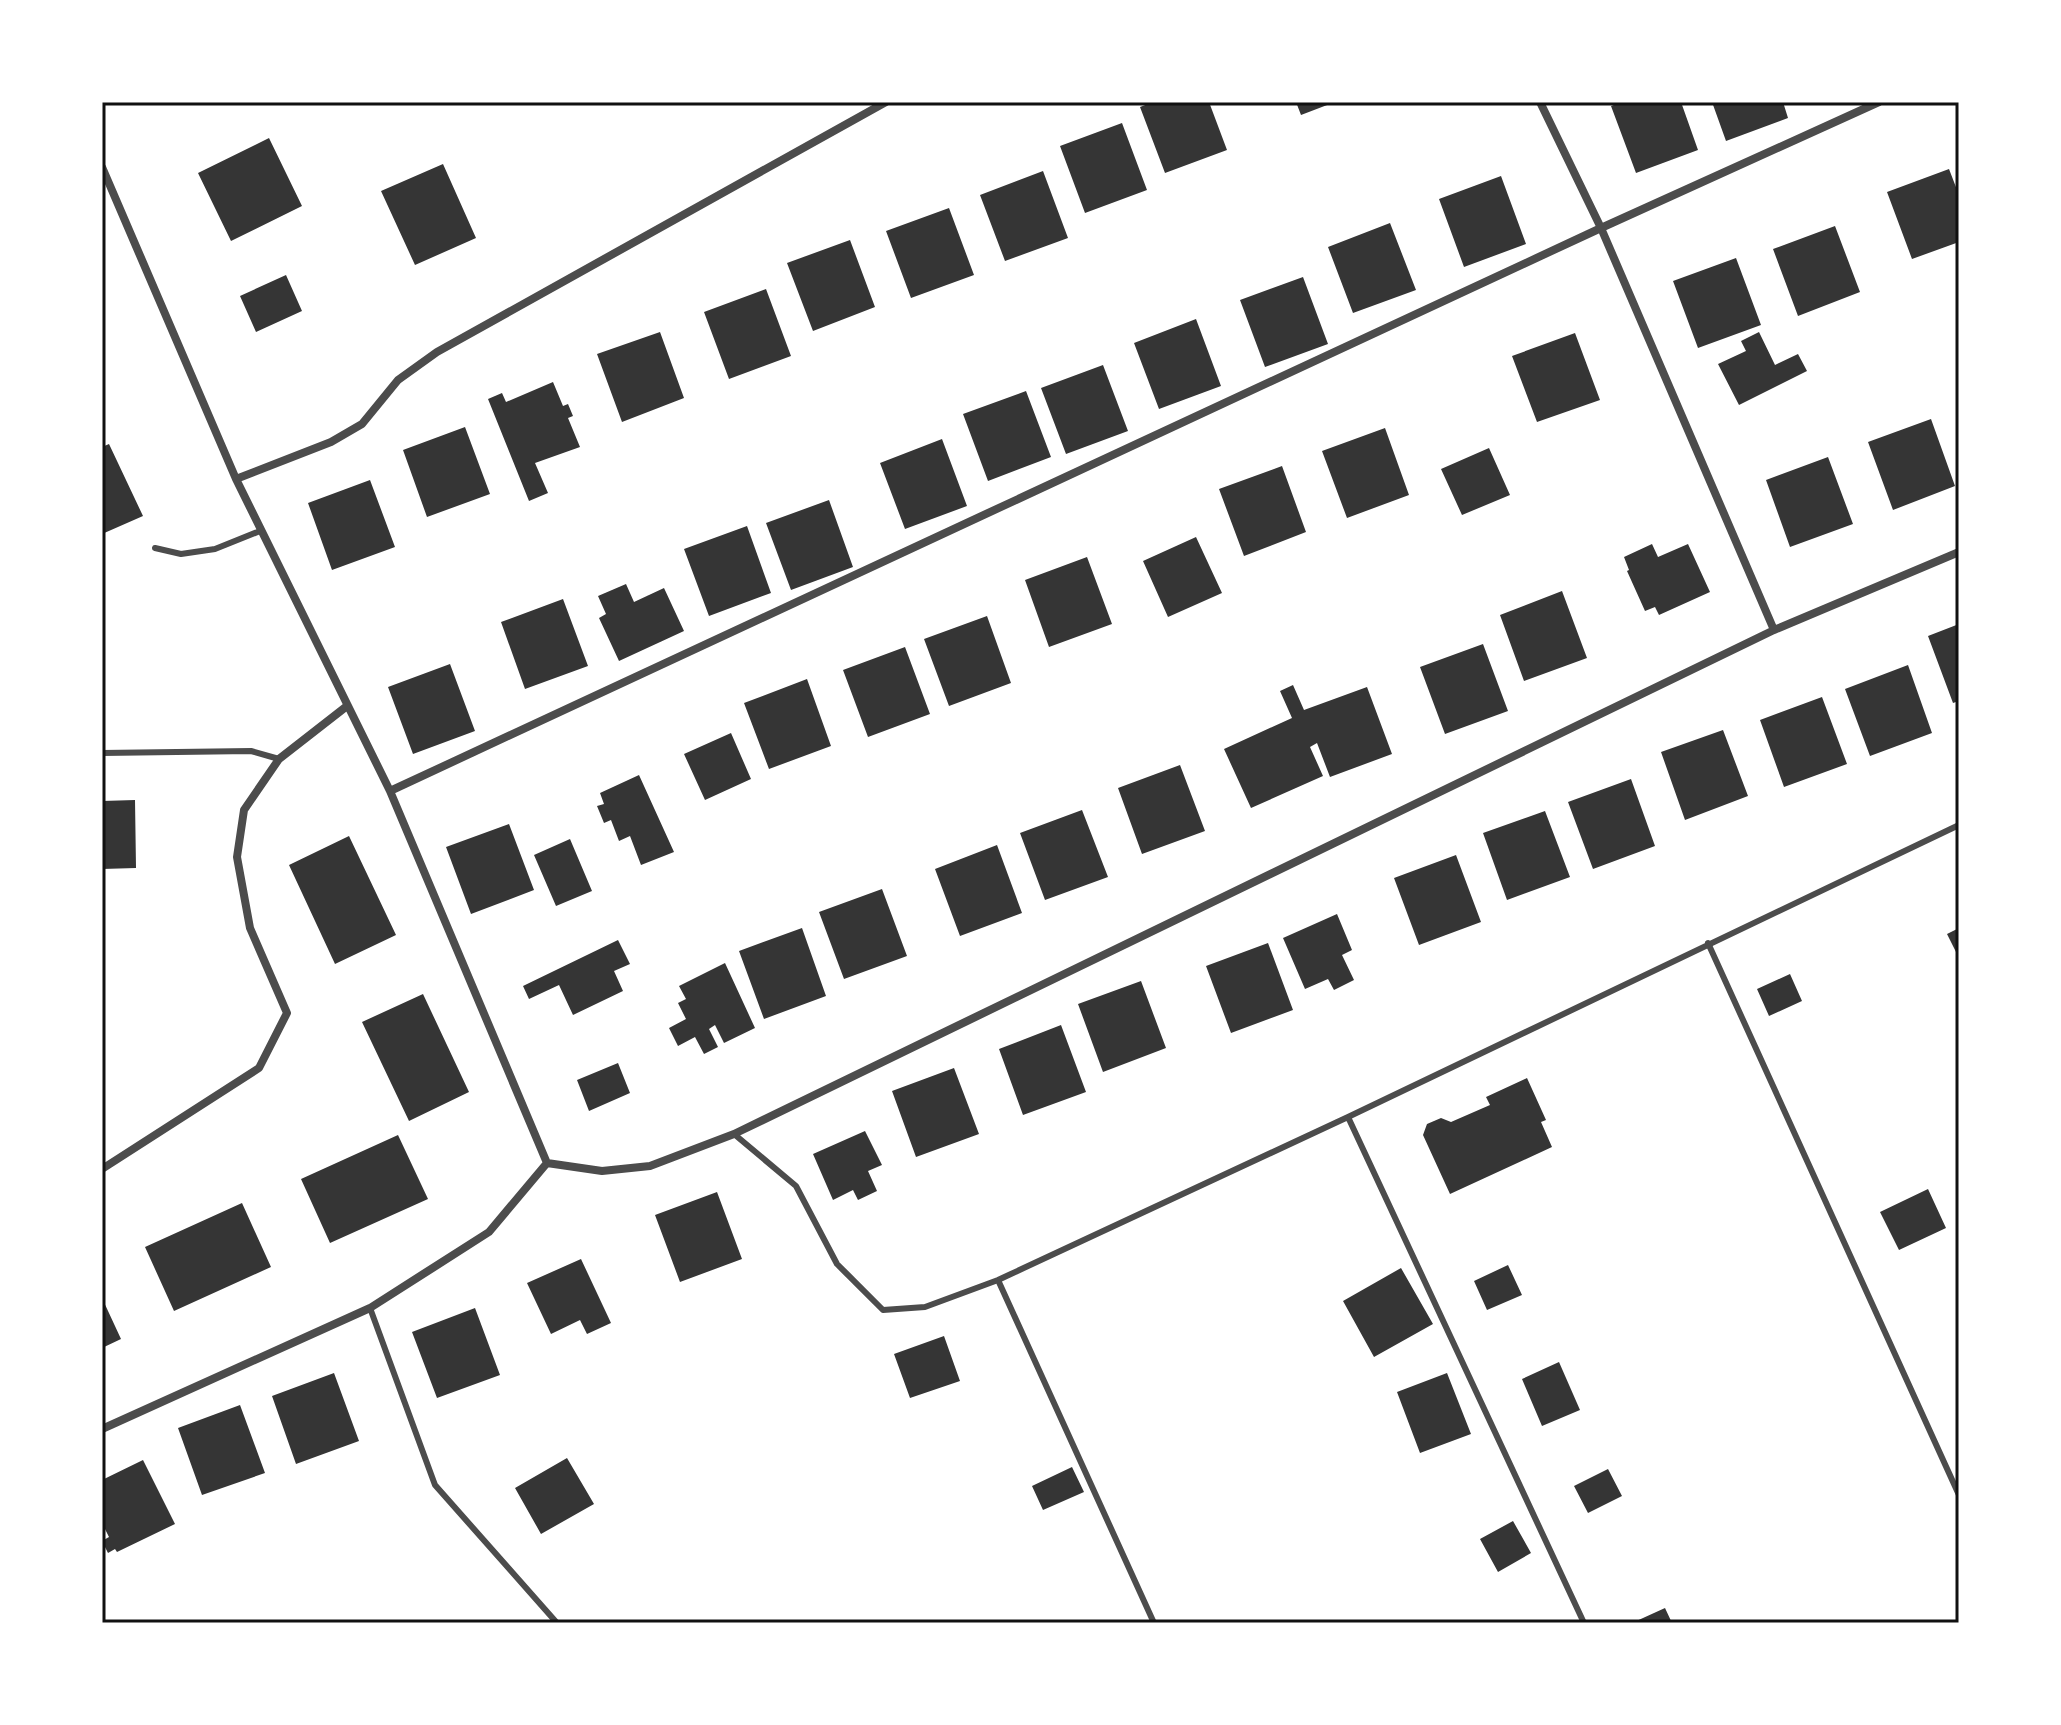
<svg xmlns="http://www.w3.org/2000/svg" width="2061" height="1725" viewBox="0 0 2061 1725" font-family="Commissioner,sans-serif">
	<rect width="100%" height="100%" fill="#fff"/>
	<path fill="#353535" d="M1153,102h56l18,48 -62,23 -25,-66z
		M1296,102h39l-34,13z
		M1622,102h59l17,48 -62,23 -25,-67z
		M1712,102h71l5,16 -62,23z
		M1122,123l25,67 -62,23 -25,-67z
		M269,138l33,68 -71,35 -33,-68z
		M443,164l33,74 -61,27 -34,-74z
		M1949,169l10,26v47l-47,17 -25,-67z
		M1043,171l25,67 -63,23 -25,-66z
		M1501,176l25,68 -62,23 -25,-68z
		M949,208l25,67 -63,23 -25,-67z
		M1390,223l26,67 -63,23 -25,-66z
		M1835,226l25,66 -62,24 -25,-67z
		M850,240l25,67 -62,24 -26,-68z
		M1736,258l25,67 -63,23 -25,-67z
		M286,275l16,36 -46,21 -16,-36z
		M1303,277l25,67 -63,23 -25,-67z
		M766,289l25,67 -62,23 -25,-67z
		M1196,319l25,67 -62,23 -25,-66z
		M660,332l24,66 -62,24 -25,-68z
		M1759,332l16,33 23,-11 9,17 -68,34 -21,-41 28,-13 -5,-10z
		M1575,333l25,67 -63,22 -25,-66z
		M1103,365l25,66 -62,23 -25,-66z
		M553,382l10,24 5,-2 5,12 -5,2 12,29 -45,16 13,30 -19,8 -41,-102 14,-6 4,9z
		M1026,391l25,66 -63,24 -25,-67z
		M1931,419l24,67 -62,24 -25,-68z
		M465,427l25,67 -63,23 -24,-67z
		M1385,428l24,67 -62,23 -25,-67z
		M942,439l25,67 -62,23 -25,-66z
		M109,444l34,72 -41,18v-87z
		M1489,448l21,47 -48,20 -21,-46z
		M1828,457l25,67 -63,23 -24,-67z
		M1282,466l24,66 -62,24 -25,-67z
		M370,480l25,67 -63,23 -24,-67z
		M829,500l24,67 -62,23 -25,-67z
		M747,526l24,67 -62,23 -25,-67z
		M1196,537l26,56 -54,24 -25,-56z
		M1652,544l6,13 30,-13 22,48 -51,23 -4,-8 -10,4 -18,-40 2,-1 -5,-13z
		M1087,557l25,67 -63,23 -24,-67z
		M626,584l8,18 30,-14 20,43 -65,30 -20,-43 7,-4 -8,-18z
		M1562,591l25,67 -63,23 -24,-66z
		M563,599l25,67 -63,23 -24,-67z
		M987,616l24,67 -62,23 -25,-67z
		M1959,624v77l-6,2 -25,-67z
		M1483,644l25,67 -63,23 -25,-67z
		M905,647l25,67 -62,23 -25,-67z
		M450,664l25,67 -62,23 -25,-67z
		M1908,665l24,68 -62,23 -25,-67z
		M807,679l24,67 -62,23 -25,-66z
		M1293,685l11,25 63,-23 25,67 -62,23 -13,-34 -7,4 13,29 -72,32 -27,-59 68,-31 -12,-27z
		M1822,697l25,67 -63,23 -24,-67z
		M1723,730l25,66 -63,24 -24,-68z
		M731,733l20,46 -46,21 -21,-46z
		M1180,765l25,66 -63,23 -24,-66z
		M639,775l35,77 -33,13 -11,-29 -11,5 -8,-21 -7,3 -7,-17 7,-2 -4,-11z
		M1631,779l24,67 -62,23 -25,-67z
		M135,800l1,68 -34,1v-68z
		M1082,810l26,67 -63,23 -25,-67z
		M1545,811l25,66 -63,23 -24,-67z
		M509,824l25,66 -63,24 -25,-67z
		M349,836l47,99 -61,29 -46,-99z
		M570,839l22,52 -36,15 -22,-51z
		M997,845l25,68 -62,23 -25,-67z
		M1456,855l25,67 -62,23 -25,-67z
		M882,889l25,67 -63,23 -25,-67z
		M1337,914l15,36 -10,5 12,25 -20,10 -6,-11 -23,10 -22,-51z
		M802,928l24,68 -62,23 -25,-68z
		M1959,928v30l-12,-24z
		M618,940l12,24 -16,7 9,20 -50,24 -14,-30 -30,14 -6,-13z
		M1268,943l25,67 -62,23 -25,-67z
		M725,963l30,65 -31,15 -9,-18 -6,4 9,18 -14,7 -9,-17 -17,9 -9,-18 17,-9 -8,-16 8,-4 -7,-13z
		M1790,974l12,27 -33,15 -12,-27z
		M1141,981l25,67 -63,24 -25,-68z
		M423,994l46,98 -60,29 -47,-99z
		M1061,1025l25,67 -63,23 -24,-66z
		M618,1063l12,30 -41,18 -12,-31z
		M954,1068l25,66 -63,23 -24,-66z
		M1527,1078l19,42 -5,2 11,25 -102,47 -27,-59 4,-11 14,-6 10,4 39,-17 -4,-8z
		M865,1131l17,34 -14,6 9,20 -19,9 -5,-10 -20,10 -20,-46z
		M398,1135l30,64 -98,44 -29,-64z
		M1928,1189l18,39 -47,22 -19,-38z
		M717,1192l25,67 -62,23 -25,-67z
		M242,1203l29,64 -97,44 -29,-64z
		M581,1259l30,64 -24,11 -7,-14 -29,14 -24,-51z
		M1508,1265l14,30 -35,15 -13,-29z
		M1401,1268l32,56 -59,33 -31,-56z
		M102,1298l19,41 -19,9z
		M475,1308l25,67 -63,23 -25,-66z
		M944,1336l16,45 -50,17 -16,-44z
		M1559,1362l21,48 -38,16 -20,-47z
		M334,1373l25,68 -63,23 -24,-68z
		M1447,1373l24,61 -51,19 -23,-61z
		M240,1405l25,68 -63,22 -24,-67z
		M567,1458l27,46 -53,30 -26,-46z
		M143,1460l32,64 -58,28 -2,-3 -7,4 -6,-12 7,-4 -7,-14v-43z
		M1072,1467l12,25 -41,18 -11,-24z
		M1608,1469l14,27 -34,17 -14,-27z
		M1513,1521l18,32 -33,19 -18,-33z
		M1665,1608l7,15h-40z"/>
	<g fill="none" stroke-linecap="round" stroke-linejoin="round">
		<path stroke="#4c4c4c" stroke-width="6" d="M155,548l26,6 34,-5 45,-18
			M102,753l149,-2 28,8
			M1708,943l251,552
			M1348,1117l236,506
			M734,1134l62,52 41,78 46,46 42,-3 73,-27 350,-163 611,-292
			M998,1280l156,343
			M370,1308l65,177 122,138"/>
		<path stroke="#4c4c4c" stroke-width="8" d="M1540,102l61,126 173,402
			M102,167l134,312 154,312 157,372
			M236,479l95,-37 31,-18 36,-44 39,-28 449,-250
			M390,791l1211,-563 278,-126
			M102,1169l157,-101 28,-55 -37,-85 -13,-71 7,-47 35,-51 68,-53
			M102,1429l268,-121 119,-76 58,-69 55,8 48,-5 84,-32 1040,-504 185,-78"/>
	</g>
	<rect width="2061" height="1725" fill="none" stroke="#ffffff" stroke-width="208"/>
	<rect x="104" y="104" width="1853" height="1517" fill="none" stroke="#111" stroke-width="3"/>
</svg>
